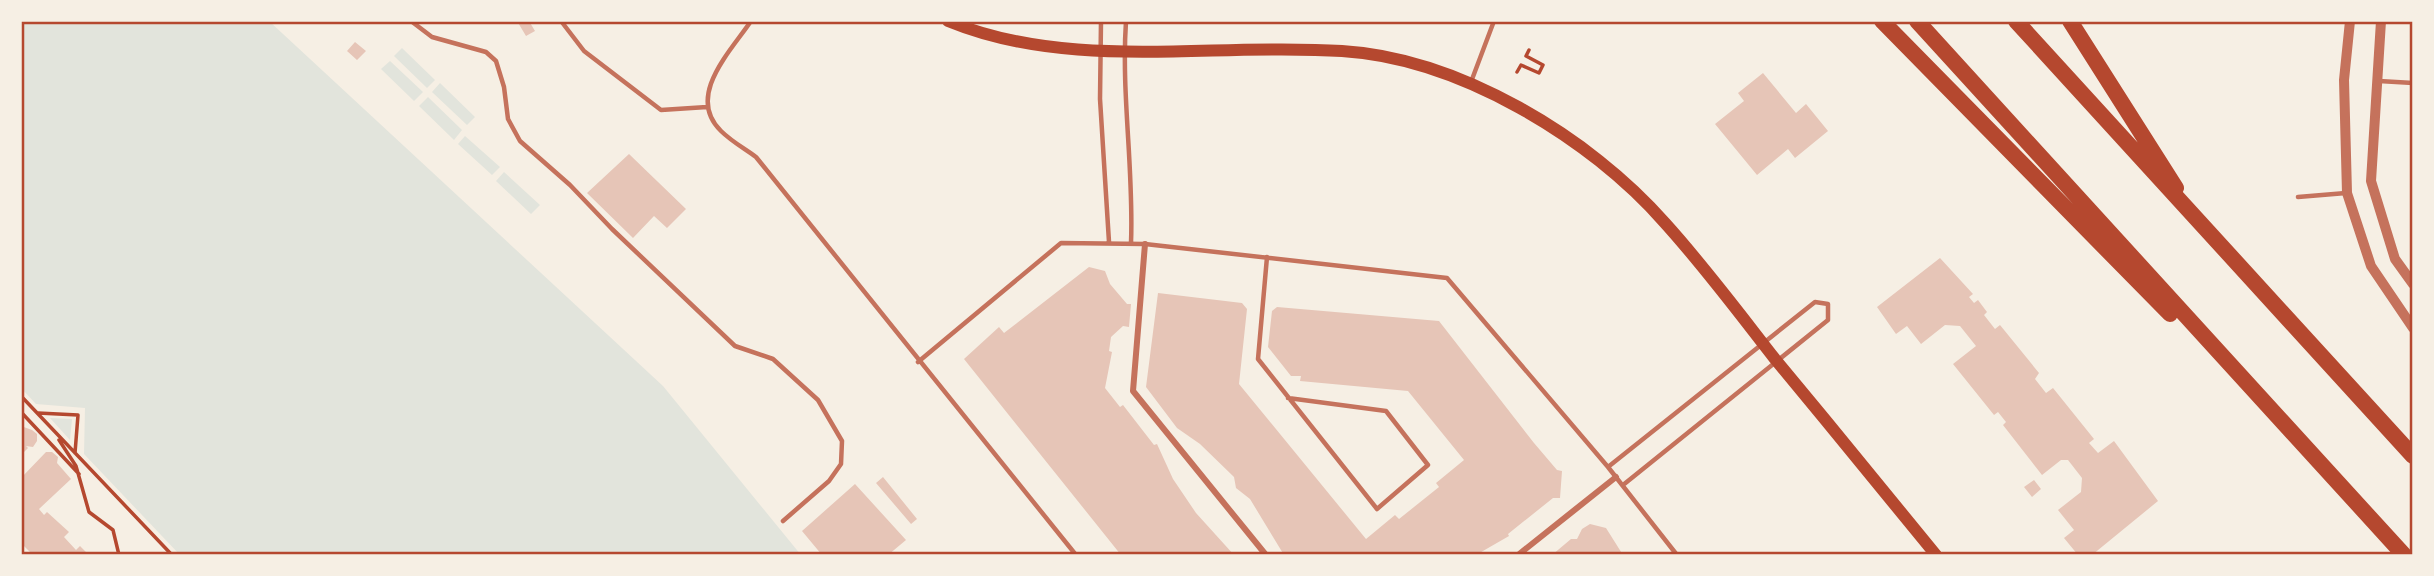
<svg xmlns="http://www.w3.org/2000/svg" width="2434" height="576" viewBox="0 0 2434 576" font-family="Georgia,serif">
	<rect width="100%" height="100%" fill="#f6efe4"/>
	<path fill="#e2e4dc" d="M21,21h248l394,365 138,169h-621l-96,-101 1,-46 -49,-4 -15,-16z
		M402,48l33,32 -8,8 -33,-32z
		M390,61l33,31 -9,9 -33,-32z
		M440,83l35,34 -8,8 -35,-33z
		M428,97l34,33 -8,10 -35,-34z
		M465,136l35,31 -8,8 -34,-31z
		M504,172l36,33 -9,9 -35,-33z
		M50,418l22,1 -2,21z"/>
	<path fill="#e6c5b7" d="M517,21h12l6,10 -9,5z
		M355,42l11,9 -9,9 -10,-9z
		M1763,73l33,40 10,-9 22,27 -33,27 -7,-9 -31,26 -42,-51 29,-23 -6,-8z
		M629,154l57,55 -19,19 -13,-12 -21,22 -46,-45z
		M1940,258l33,36 -4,3 5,6 4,-3 9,12 -3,3 11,14 5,-4 39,48 -4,6 11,14 7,-5 41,51 -5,4 9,10 16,-12 44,60 -66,54h-14l-14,-17 10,-8 -16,-20 23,-18 1,-14 -14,-18h-7l-19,15 -39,-50 3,-3 -8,-10 -4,3 -41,-51 23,-18 -16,-20 -15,-1 -24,19 -14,-18 -11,8 -19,-27z
		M1089,267l16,4 5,13 17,20h4l-2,23 -6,-1 -12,11 -2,14 3,1 -7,36 15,19 3,-2 31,40 3,-1 16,35 23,34 38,42h-113l-157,-196 35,-32 5,6z
		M1158,293l84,10 5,6 -8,75 127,155 29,-24 4,4 40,-32 -3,-4 28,-23 -56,-69 -108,-10 1,-5h-10l-23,-29 4,-36 5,-4 162,14 95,122 23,27 5,1 -2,27h-7l-45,36 1,2 -33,19h-192l-34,-56 -14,-11 -2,-11 -34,-33 -23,-16 -31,-41z
		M21,426l11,4 5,4v7l-4,6 -7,-1 2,2 -7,7z
		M46,452h6l6,5 -1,6 14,16 -32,30 5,6 3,-3 22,20 -5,5 12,13 4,-4 9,9h-56l-12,-12v-65z
		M883,477l34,42 -6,5 -35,-41z
		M2034,480l7,9 -9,8 -8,-10z
		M855,484l51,56 -18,15h-66l-20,-24z
		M1590,524l16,4 17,27h-71l19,-16h6l5,-10z"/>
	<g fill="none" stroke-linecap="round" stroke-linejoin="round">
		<path stroke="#b5482f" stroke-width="3.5" d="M1517,72l4,-7 18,8 4,-8 -17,-9 3,-6
			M21,396l151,159
			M21,412l58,62
			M38,413l40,2 -3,38
			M59,440l17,26 13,46 24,18 6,25"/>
		<path stroke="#c5725c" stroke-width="4.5" d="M411,21l21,16 54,15 10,9 8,26 4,32 12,22 50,44 42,44 123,117 38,13 45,41 24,41 -1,23 -12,17 -46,40
			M561,21l23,30 77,59 46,-3
			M751,21c-20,30 -66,75 -30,110 10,10 24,18 35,26l320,398
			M1101,21l-1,78 9,143
			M1126,21c-5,74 8,148 5,222
			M2379,81l34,2
			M1471,82l23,-61
			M2298,197l48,-4
			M1267,257l-9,102 119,150 51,-44 -42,-54 -98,-13
			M918,362l143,-119 84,1 302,34 161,189 69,88
			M1608,467l207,-165 13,2v16l-205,165"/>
		<path stroke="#c5725c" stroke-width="6" d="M1145,244l-12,147 133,164
			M1518,555l98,-78"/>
		<path stroke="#c5725c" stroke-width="10" d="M2350,21l-6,59 3,113 24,73 42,62
			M2381,21l-10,160 24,78 18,25"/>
		<path stroke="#b5482f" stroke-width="12" d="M948,21c124,51 263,21 394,30 116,7 248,86 323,172 39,43 74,90 110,136 54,65 107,130 161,196"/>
		<path stroke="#b5482f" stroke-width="16" d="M1882,21l288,293
			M1917,21l487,534
			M2016,21l397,435
			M2070,21l106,167"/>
	</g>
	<rect width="2434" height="576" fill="none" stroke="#f6efe4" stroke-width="46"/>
	<rect x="23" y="23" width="2388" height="530" fill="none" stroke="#b5482f" stroke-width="2.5"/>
</svg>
